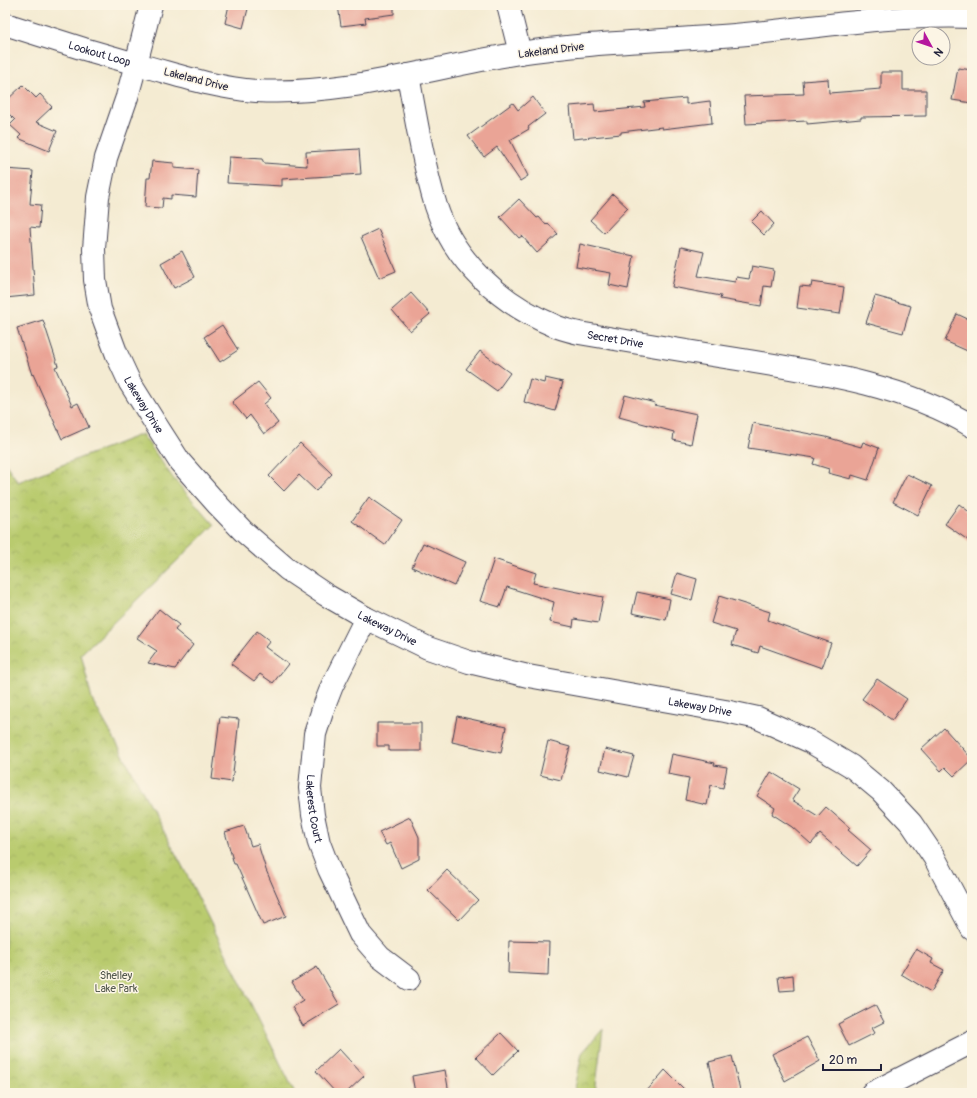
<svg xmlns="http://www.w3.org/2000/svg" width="977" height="1098" viewBox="0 0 977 1098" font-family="Pangolin,sans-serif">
	<defs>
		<pattern id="park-crowns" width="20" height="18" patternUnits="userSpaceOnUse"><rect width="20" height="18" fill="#b9cb6e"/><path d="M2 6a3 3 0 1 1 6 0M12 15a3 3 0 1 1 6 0" fill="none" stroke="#9fae60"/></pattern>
	</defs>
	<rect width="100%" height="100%" fill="#fcf5e5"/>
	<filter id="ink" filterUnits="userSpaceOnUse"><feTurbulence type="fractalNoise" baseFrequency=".025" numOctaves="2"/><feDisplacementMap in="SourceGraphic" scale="8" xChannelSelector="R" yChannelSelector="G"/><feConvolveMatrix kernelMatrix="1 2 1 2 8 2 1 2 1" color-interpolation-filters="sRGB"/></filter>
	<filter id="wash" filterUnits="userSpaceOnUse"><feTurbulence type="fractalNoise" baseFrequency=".012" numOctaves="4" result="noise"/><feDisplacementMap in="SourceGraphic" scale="16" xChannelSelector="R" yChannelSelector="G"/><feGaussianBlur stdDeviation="0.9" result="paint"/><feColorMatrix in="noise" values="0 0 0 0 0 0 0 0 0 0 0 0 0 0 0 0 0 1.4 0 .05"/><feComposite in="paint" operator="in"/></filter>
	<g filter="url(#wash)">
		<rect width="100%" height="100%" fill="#f4ebd2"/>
		<path fill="url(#park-crowns)" stroke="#6e7654" d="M142,434l31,44 41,47 -133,129 11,46 29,51 66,124 108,218h-290v-630l13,19z
			M603,1029l-8,64h-21l8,-40z"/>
		<g id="blocks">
			<path fill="#eaa496" d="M229,5h20l-6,23 -18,-5z
				M338,5h56v9l-29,4 1,5 -25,3z
				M958,68l14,2v33l-20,-3z
				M881,72h22v18h23v26l-65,1v2l-54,5v-3l-61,3 -2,-28 60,-2 -1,-13 25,-2 1,14 52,-4z
				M23,85l13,13 4,-4 12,13 -16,15 21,9 -8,20 -31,-13 3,-3 -11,-10 5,-5 -10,-10v-8z
				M533,97l12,17 -17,13 1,2 -19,11 18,36 -8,5 -23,-34 -13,10 -16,-21 45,-33 5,7z
				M686,98v6l24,-3 2,22 -50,6v-2l-41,5v2l-48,5 -3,-33 24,-2 1,8 50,-5 -1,-5z
				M359,149l2,25 -79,5v7l-55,-3 2,-26 33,2 2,4 43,3 -1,-14z
				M152,161l22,2v5l24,2 -2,27 -25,-2v4l-8,-1 -1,10 -17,-1 2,-29h3z
				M5,169l28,2 -3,33 11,1 -2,23 -9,-1 5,68 -30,3z
				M613,194l15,14 -24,25 -14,-13z
				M519,199l18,19 2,-1 7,8 2,-2 10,11 -21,19 -15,-17 -3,2 -19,-21z
				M762,211l12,13 -10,11 -13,-13z
				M378,229l18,42 -17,7 -18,-41z
				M580,244l54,12 -6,33 -19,-4 2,-12 -35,-6z
				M681,247l23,5 -6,24 37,6 1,-5 13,2 3,-13 22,4 -3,17 -7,-1 -3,20 -41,-7 1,-3 -49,-9z
				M182,251l13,26 -21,11 -13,-25z
				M812,282l32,5 -4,27 -43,-6 3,-22 11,1z
				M411,293l19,21 -20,17 -18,-21z
				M875,296l36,10 -8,27 -37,-10z
				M957,314l15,7v32l-27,-12z
				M43,320l15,46 -3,1 17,39 6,-3 11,24 -27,12 -29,-65 -1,1 -15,-47z
				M222,325l16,25 -18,12 -16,-25z
				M480,351l30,22 -13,18 -31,-22z
				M545,378l18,4 -8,29 -31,-9 6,-23 14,4z
				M258,382l13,16 -7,6 14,19 -14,11 -14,-19 -4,4 -14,-17z
				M625,395l30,8 -1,2 43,9 -6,30 -18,-4 1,-8 -55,-15z
				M753,423l73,14 35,10 2,-5 16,6 -11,32 -16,-5 -1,4 -23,-6 1,-4 -16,-5 2,-6 -67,-10z
				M300,443l32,31 -16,17 -17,-16 -15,16 -15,-15z
				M907,474l25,12 -14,29 -25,-13z
				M369,497l33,23 -17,25 -33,-24z
				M959,504l13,10v29l-27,-19z
				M423,543l42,19 -11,24 -42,-19z
				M494,559l42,14 -3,10 70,14 -5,26 -24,-4 -1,8 -23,-5 4,-20 -47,-15 -7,20 -20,-6z
				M677,573l20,6 -5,21 -21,-6z
				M637,592l33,7 -4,21 -34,-7z
				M719,596l51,16 -2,8 63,23 -9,25 -62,-22 -2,7 -26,-8 4,-14 -25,-8z
				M159,609l20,16 -4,5 18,15 -18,24 -27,-6 9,-12 -20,-13z
				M257,631l13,10 -5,6 23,17 -15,19 -13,-9 -6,7 -23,-17z
				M877,679l30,20 -15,21 -30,-21z
				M457,716l49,11 -5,26 -49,-11z
				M220,717l19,2 -7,63 -20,-3z
				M377,723h44v28h-32v-5h-12z
				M944,728l28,31 -18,17 -9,-9 -4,4 -20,-22z
				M548,741l22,6 -9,33 -21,-5z
				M605,749l29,7 -6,21 -28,-7z
				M672,754l43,9 -1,2 13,2 -4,21 -12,-3 -4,20 -22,-5 4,-22 -21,-4z
				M771,772l28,17 -7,11 26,16 8,-9 24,21 -2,2 23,20 -14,16 -37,-32 -9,10 -19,-17 -20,-13 3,-6 -18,-12z
				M410,817l9,20v22l-18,9 -11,-25 -4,2 -7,-13z
				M244,826l7,20 7,-2 8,26 20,46 -23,9 -27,-61h-2l-9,-32z
				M447,870l31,30 -19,20 -31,-30z
				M509,941l40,1 -1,33 -40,-2z
				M916,949l17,10 -2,4 13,7 -13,22 -30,-18z
				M317,967l22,37 -36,22 -11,-19 11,-7 -11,-18z
				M793,975l1,15 -14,1 -2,-14z
				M875,1005l9,17 -12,6 3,5 -26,13 -11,-22z
				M501,1033l17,18 -25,24 -17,-18z
				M807,1037l13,24 -35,20 -13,-27z
				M339,1049l25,27 -18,17h-10l-20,-22z
				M732,1056l8,34 -15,3h-9l-7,-31z
				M445,1070l4,23h-34l-3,-17z
				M665,1070l23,23h-43z"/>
		</g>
	</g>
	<g filter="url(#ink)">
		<use href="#blocks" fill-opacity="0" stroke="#424052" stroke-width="1"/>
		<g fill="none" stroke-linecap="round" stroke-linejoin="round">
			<g stroke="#424052" stroke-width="24">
				<g id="minor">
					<path d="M508,5l12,48"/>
					<path id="s1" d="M972,17c-80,-3 -158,11 -237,18 -72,6 -144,7 -215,18 -88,14 -176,43 -264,38 -42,-3 -81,-17 -120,-27l-9,33 -21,61 -8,39 -4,52 1,31 5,29 17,46 13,28 25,40 25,39 38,43 25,26 44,38 39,26 40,23 62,30 41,14 59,14 197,35 33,7 51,23 42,25 30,25 30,32 23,34 38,72"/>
					<path id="s2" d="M5,24l79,25 52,15 15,-59"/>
					<path id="s3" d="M408,75c8,44 15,88 28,131 17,54 65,98 117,119 8,4 17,6 26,8 53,9 106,18 158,26 79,13 166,25 235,67"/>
					<path id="s4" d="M366,618l-34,68 -9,23 -8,25 -5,54 3,27 6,28 10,26 31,65 20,23 29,22"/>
					<path d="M872,1093l100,-51"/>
				</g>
			</g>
			<use href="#minor" stroke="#fff" stroke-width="22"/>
		</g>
	</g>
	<g text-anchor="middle" stroke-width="3" stroke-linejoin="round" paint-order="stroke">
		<g font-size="11" fill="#22223b" stroke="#fcf5e5">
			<text transform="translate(551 50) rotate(-7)" y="4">Lakeland Drive</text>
			<text dy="4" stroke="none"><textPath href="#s2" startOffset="99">Lookout Loop</textPath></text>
			<text transform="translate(196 79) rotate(14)" y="4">Lakeland Drive</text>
			<text dy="4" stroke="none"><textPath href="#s3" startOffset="370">Secret Drive</textPath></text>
			<text dy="4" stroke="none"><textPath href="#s1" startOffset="1201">Lakeway Drive</textPath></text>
			<text dy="4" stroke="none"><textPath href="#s1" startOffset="1537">Lakeway Drive</textPath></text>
			<text dy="4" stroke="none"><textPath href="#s1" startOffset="1861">Lakeway Drive</textPath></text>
			<text dy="4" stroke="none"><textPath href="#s4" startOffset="202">Lakerest Court</textPath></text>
		</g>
		<g font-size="11" fill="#4f554a" stroke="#fcf5e5">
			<text x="116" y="979">Shelley<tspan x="116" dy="13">Lake Park</tspan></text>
		</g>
	</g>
	<rect width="977" height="1098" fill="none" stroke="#fcf5e5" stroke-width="20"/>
	<g transform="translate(931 46) rotate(130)"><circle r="19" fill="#fcf5e5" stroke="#a5a1a1"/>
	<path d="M0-3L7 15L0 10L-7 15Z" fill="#b5179e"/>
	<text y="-6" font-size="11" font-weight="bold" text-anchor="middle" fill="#22223b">N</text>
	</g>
	<path d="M823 1064v6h58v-6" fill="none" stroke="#22223b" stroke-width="2"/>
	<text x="829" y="1064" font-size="12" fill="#22223b" stroke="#fcf5e5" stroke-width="3" paint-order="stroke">20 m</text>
</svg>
